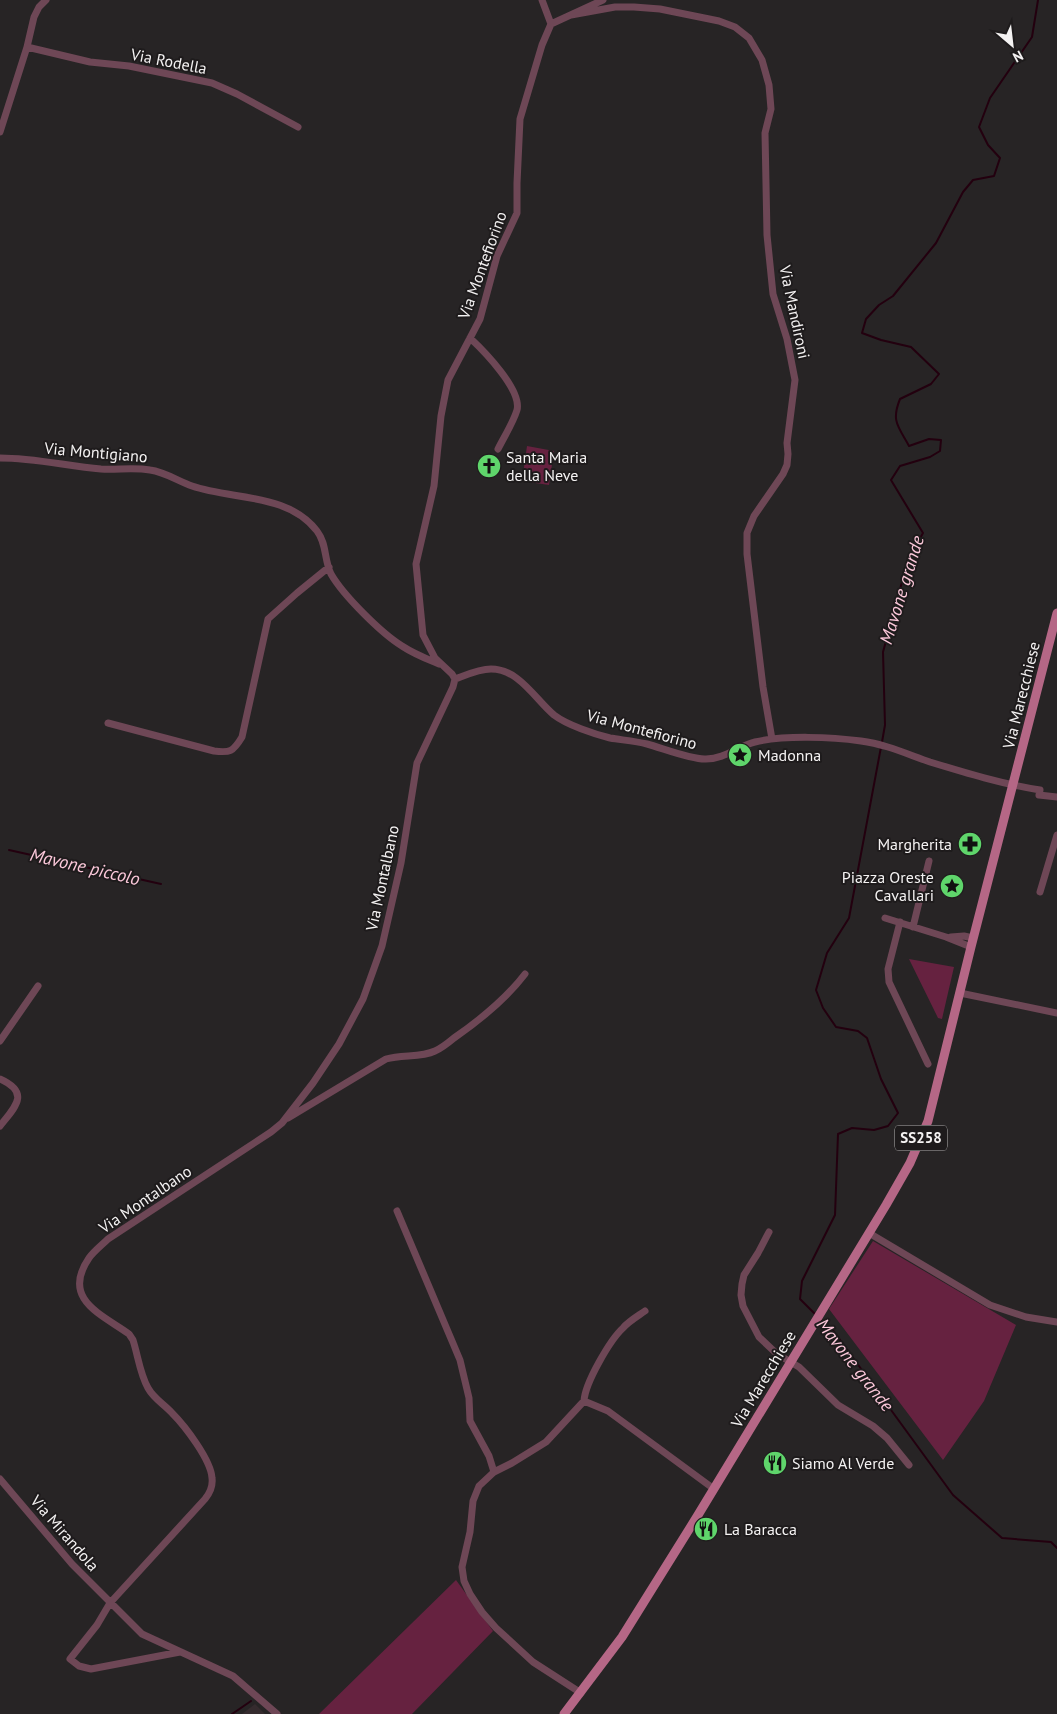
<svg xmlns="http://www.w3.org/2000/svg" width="1057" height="1714" viewBox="0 0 1057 1714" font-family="'PT Sans',sans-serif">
	<rect width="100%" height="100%" fill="#272425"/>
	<path fill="#352b2e" d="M255,1704l10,10h-23z"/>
	<path fill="#662240" d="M527,446l27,5 -5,34 -27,-4z
		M909,959l45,8 -12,52 -4,-1z
		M873,1241l143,84 -32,76 -41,59 -114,-151z
		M456,1580l37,51 -81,83h-93z"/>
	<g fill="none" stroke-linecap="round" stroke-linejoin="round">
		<path stroke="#23000f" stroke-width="2" d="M882,742l3,-17 -2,-73 25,-92 15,-27 -32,-53 9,-14 30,-9 10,-6 1,-11 -12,-1 -20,7c-11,-20 -18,-25 -9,-47l31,-15 8,-10 -28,-27 -30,-7 -19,-7 4,-14 13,-14 14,-9 43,-53 27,-51 10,-12 21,-4 6,-18 -12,-13 -9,-18 11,-29 42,-61 6,-37
			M9,850l152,34
			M816,1315l-16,-16 2,-18 33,-66 3,-81 14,-6 22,2 14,-4 10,-13 -17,-34 -14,-41 -9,-7 -22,-4 -13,-19 -7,-18 11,-37 22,-35 32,-171
			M821,1320l11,9 121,166 49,43 49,4 6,6
			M232,1714l19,-13"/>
		<path stroke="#6e4756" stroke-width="7" d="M542,0l9,24
			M571,15l44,-8h19l26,2 59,12 16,6 14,11 13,22 7,25 2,24 -6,24 2,102 6,59 14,45 8,41 -8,63 1,11 -1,11 -4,9 -29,42 -7,17v21l16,133 9,52
			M27,47l63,15 39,4 83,17 25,11 61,33
			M0,132l27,-85 7,-30 5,-10 7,-7
			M470,338c14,13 52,52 47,72 -4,13 -13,27 -19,39
			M0,458c34,0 67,8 101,11 17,1 32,-2 49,1 15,2 28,11 42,16 41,14 96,7 125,45 10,13 7,29 14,43 12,21 50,59 71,72 12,8 25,13 37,18
			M455,679l-3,-5 -17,-16 -12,-23 -7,-71 18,-78 7,-70 7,-36 32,-61 17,-63 20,-43v-30l3,-64 22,-74 9,-21 52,-24
			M455,679c11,-4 24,-10 36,-10 28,0 44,30 63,46 13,10 40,19 56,23 12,2 25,3 37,6 15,4 45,16 59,15 19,0 32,-13 49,-17 29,-7 77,-5 106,-1 24,3 46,13 69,21 36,11 72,22 110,28l-1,5 18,2
			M108,723l106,28c16,2 19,1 28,-14l26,-118 29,-26 32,-26
			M1040,892l17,-57
			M885,918l61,19 25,10
			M900,922l-12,47 1,13 39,82
			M913,927l16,-66
			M951,937l13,-1 9,2
			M960,993l97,20
			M0,1041l38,-55
			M0,1079c31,14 15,28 0,47
			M288,1118l98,-59c16,-5 34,-1 49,-8 7,-3 13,-8 19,-13 26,-18 52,-39 71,-64
			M397,1211l63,149 9,38 1,23 19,35 5,16
			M769,1232l-11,21 -14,22 -2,9 -1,11 2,11 16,31 18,17 22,13 39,38 35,21 14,12 22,27
			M869,1233l121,72 36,12 31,5
			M584,1401c1,-18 26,-61 39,-73 6,-7 15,-12 22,-17
			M0,1479l72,85 70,70 91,42 44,38
			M180,1652l-89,17 -12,-3 -9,-7 27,-34 13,-22 95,-104c5,-6 8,-13 7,-21 -1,-18 -27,-52 -40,-65 -8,-9 -18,-14 -24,-25 -8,-14 -10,-32 -15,-48l-4,-6c-28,-20 -68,-35 -40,-76 5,-7 13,-13 19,-19l163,-107 11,-9 31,-40 26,-39 24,-45 19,-53 19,-83 16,-100 36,-76 2,-8
			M581,1693l-48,-31 -37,-34 -14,-16 -12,-18 -6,-13 -2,-14 8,-35 3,-31 6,-15 15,-14 18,-9 34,-21 38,-41 24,10 106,78"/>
		<path stroke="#b56786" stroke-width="9" d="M564,1714l58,-77 76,-122 188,-310 24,-42 18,-42 43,-174 86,-334"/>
	</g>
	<defs>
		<g id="church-disc" transform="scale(1.25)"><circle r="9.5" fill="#5fd56b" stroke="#1e1b1c"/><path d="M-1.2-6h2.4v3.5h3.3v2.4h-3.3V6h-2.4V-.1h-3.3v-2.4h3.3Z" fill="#111"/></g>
		<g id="sight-disc" transform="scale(1.25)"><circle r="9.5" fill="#5fd56b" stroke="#1e1b1c"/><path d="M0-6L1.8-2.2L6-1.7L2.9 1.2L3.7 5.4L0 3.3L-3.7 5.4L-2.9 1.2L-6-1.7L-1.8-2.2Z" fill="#111"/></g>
		<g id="pharmacy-disc" transform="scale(1.25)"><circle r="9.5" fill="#5fd56b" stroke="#1e1b1c"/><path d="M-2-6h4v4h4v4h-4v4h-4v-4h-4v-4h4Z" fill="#111"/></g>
		<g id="restaurant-disc" transform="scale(1.25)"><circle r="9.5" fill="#5fd56b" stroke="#1e1b1c"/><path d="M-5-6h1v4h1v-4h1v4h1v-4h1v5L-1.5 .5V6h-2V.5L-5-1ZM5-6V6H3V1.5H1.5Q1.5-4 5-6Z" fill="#111"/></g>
	</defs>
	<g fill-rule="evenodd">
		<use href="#church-disc" x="489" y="466"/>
		<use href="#sight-disc" x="740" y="755"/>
		<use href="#pharmacy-disc" x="970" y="844"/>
		<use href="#sight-disc" x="952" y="886"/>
		<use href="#restaurant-disc" x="775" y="1463"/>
		<use href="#restaurant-disc" x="706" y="1529"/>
	</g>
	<g text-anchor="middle" stroke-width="4" stroke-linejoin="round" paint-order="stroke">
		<rect fill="#1e1b1c" stroke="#b4b2b2" stroke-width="1" x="895" y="1125.5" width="52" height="25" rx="4"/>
		<g font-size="15" font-weight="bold" fill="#f4f2f2">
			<text x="921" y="1143">SS258</text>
		</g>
		<g font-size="16" fill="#f4f2f2" stroke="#1e1b1c">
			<text transform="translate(169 61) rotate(11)" y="6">Via Rodella</text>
			<text transform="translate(482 265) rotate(-70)" y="6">Via Montefiorino</text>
			<text transform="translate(795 312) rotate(78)" y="6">Via Mandironi</text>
			<text transform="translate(96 452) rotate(5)" y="6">Via Montigiano</text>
			<text transform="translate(1021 695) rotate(-76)" y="6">Via Marecchiese</text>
			<text transform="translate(642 729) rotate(15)" y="6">Via Montefiorino</text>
			<text transform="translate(382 878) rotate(-78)" y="6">Via Montalbano</text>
			<text transform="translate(145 1199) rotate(-34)" y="6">Via Montalbano</text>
			<text transform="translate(763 1379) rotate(-59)" y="6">Via Marecchiese</text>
			<text transform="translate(65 1533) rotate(49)" y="6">Via Mirandola</text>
		</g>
		<g font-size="16" fill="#f4f2f2" stroke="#1e1b1c" text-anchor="start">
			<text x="506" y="463">Santa Maria<tspan x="506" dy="18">della Neve</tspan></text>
			<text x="758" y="761">Madonna</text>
			<text x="952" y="850" text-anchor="end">Margherita</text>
			<text x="934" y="883" text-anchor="end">Piazza Oreste<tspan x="934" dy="18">Cavallari</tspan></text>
			<text x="792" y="1469">Siamo Al Verde</text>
			<text x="724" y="1535">La Baracca</text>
		</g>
		<g font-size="18" font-style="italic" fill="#fdc9db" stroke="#1e1b1c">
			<text transform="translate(902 590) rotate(-73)" y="6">Mavone grande</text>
			<text transform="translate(85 867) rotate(13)" y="6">Mavone piccolo</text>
			<text transform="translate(855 1365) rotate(52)" y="6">Mavone grande</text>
		</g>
	</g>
	<g transform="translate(1012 45) rotate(152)" stroke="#1e1b1c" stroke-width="4" paint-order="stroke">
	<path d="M0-4L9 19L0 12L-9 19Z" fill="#f4f2f2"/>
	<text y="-8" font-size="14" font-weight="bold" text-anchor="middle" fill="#f4f2f2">N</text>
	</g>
</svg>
